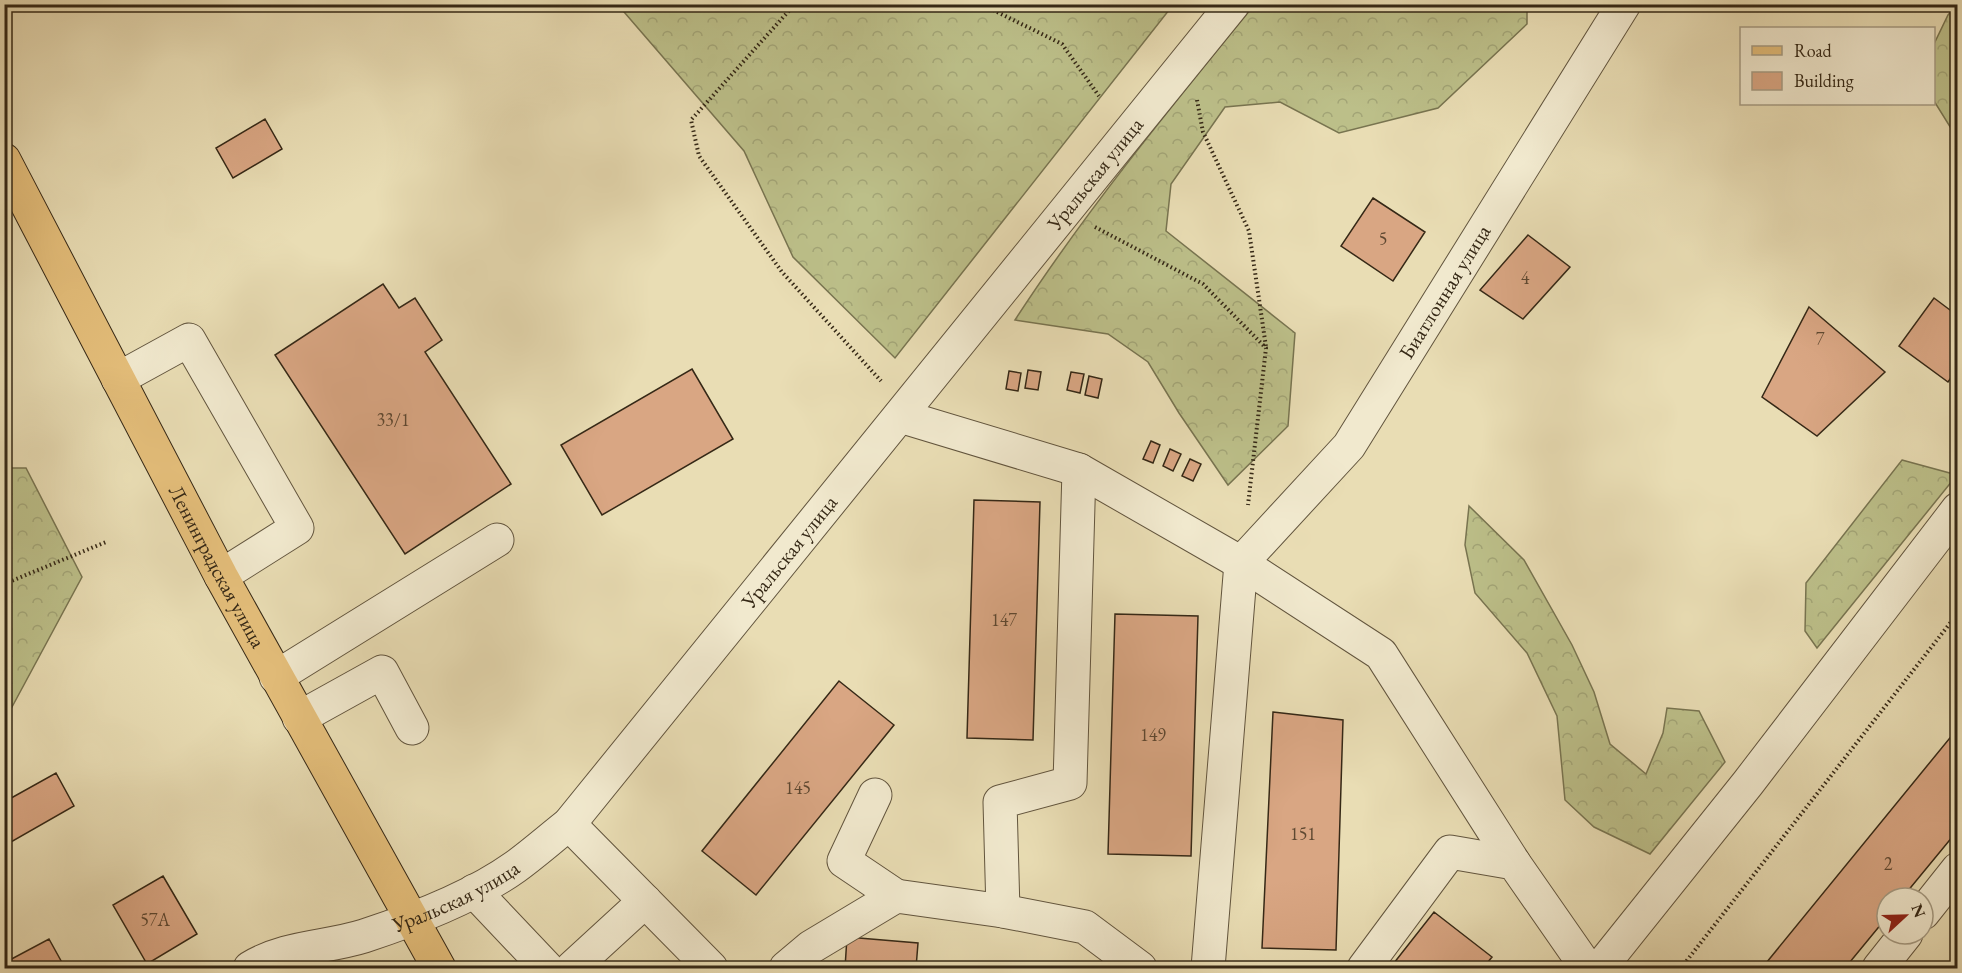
<svg xmlns="http://www.w3.org/2000/svg" width="1962" height="973" viewBox="0 0 1962 973" font-family="'EB Garamond',serif">
	<defs>
		<pattern id="forest-crowns" width="20" height="18" patternUnits="userSpaceOnUse" patternTransform="scale(1.5)"><rect width="20" height="18" fill="#bcbf89"/><path d="M2 6a3 3 0 1 1 6 0M12 15a3 3 0 1 1 6 0" fill="none" stroke="#a2a476"/></pattern>
	</defs>
	<rect width="100%" height="100%" fill="#e9ddb4"/>
	<filter id="stains"><feTurbulence type="fractalNoise" baseFrequency=".00333" numOctaves="4"/><feColorMatrix values="0 0 0 0 .2 0 0 0 0 .09 0 0 0 0 .02 0 0 0 .5 -.17"/></filter>
	<radialGradient id="worn" r=".72"><stop offset=".6" stop-color="#630" stop-opacity="0"/><stop offset="1" stop-color="#630" stop-opacity=".3"/></radialGradient>
	<path fill="url(#forest-crowns)" stroke="#787450" stroke-width="1.5" d="M1255,4l272,1v19l-89,84 -99,25 -59,-31 -55,5 -54,77 -5,47 129,102 -7,93 -60,59 -49,-72 -31,-51 -40,-28 -93,-14c72,-111 156,-213 240,-316z
		M618,5h555l-278,353 -102,-101 -49,-106z
		M1957,5h1l-1,133 -23,-37v-57l14,-29z
		M1902,460l55,15 -140,173 -12,-17 1,-48z
		M5,468h21l56,109 -77,143z
		M1469,506l55,54 48,85 22,47 16,52 36,30 17,-41 4,-25 32,3 26,51 -75,92 -56,-27 -29,-27 -8,-84 -30,-63 -52,-60 -10,-48z"/>
	<path fill="#d9a683" stroke="#352816" stroke-width="1.5" d="M265,119l17,30 -49,29 -17,-30z
		M1373,198l52,34 -32,49 -52,-35z
		M1528,235l42,32 -47,52 -43,-29z
		M383,284l16,24 16,-10 27,42 -17,12 86,132 -106,70 -130,-199z
		M1934,298l24,18v52l-10,14 -49,-36z
		M1809,307l76,65 -68,64 -55,-39z
		M692,369l41,70 -131,76 -41,-70z
		M1028,370l13,2 -3,18 -13,-2z
		M1009,371l12,2 -3,18 -12,-2z
		M1071,372l13,2 -4,19 -13,-3z
		M1089,376l13,3 -4,19 -13,-3z
		M1151,441l9,4 -7,18 -10,-4z
		M1170,449l11,5 -8,17 -10,-5z
		M1190,459l11,5 -8,17 -11,-5z
		M974,500l66,2 -7,238 -66,-2z
		M1115,614l83,2 -7,240 -83,-2z
		M839,681l55,44 -138,170 -54,-44z
		M1273,712l70,8 -7,230 -74,-2z
		M1958,728v102l-56,68h-15v19l-42,51h-83z
		M56,773l18,33 -70,40v-44z
		M163,876l34,58 -50,30 -34,-59z
		M1434,912l58,45 -9,11h-93z
		M847,937l71,6 -2,25h-71z
		M49,939l16,29h-61v-5z
		M645,962l7,6h-12z"/>
	<g fill="none" stroke-linecap="round" stroke-linejoin="round">
		<g stroke="#62553e" stroke-width="35">
			<g id="minor">
				<path d="M118,379l71,-39 108,188 -76,48"/>
				<path d="M900,416l179,54 162,93 140,91 133,209"/>
				<path d="M276,677l221,-137"/>
				<path d="M299,718l83,-46 30,56"/>
				<path d="M875,795l-31,66 52,35"/>
				<path d="M569,824l142,144"/>
				<path d="M474,891l73,77"/>
				<path d="M1003,911l-3,-109 70,-19 9,-313"/>
				<path d="M1923,913l35,-44"/>
				<path id="s1" d="M250,968c36,-22 76,-20 114,-32 49,-16 109,-39 151,-69 18,-13 36,-29 54,-43l664,-820"/>
				<path d="M572,968l73,-67"/>
				<path d="M786,968l25,-21 85,-51 107,15 82,16 55,41"/>
				<path id="s2" d="M1208,968l33,-405 108,-117 275,-442"/>
				<path d="M1364,968l86,-116 64,11 73,105"/>
				<path d="M1600,968l148,-185 210,-274"/>
				<path d="M1879,968l27,-34"/>
			</g>
		</g>
		<g stroke="#352816" stroke-width="35">
			<g id="major">
				<path id="s3" d="M4,160l217,416 218,392"/>
			</g>
		</g>
		<path stroke="#352816" stroke-width="4" stroke-dasharray="1.5 3" stroke-linecap="butt" d="M795,4l-104,116 8,36 83,116 99,109
			M981,4l81,40 37,52
			M1197,100l6,32 46,99 17,116
			M1095,227l108,57 63,64 -18,157
			M4,584l102,-42
			M1681,968l277,-355"/>
		<use href="#minor" stroke="#f1e9ce" stroke-width="33"/>
		<use href="#major" stroke="#e4be7a" stroke-width="33"/>
	</g>
	<g text-anchor="middle" stroke-width="5" stroke-linejoin="round" paint-order="stroke">
		<g font-size="18" fill="#5e4831">
			<text x="1383" y="245">5</text>
			<text x="1525" y="284">4</text>
			<text x="1820" y="345">7</text>
			<text x="393" y="426">33/1</text>
			<text x="1004" y="626">147</text>
			<text x="1153" y="741">149</text>
			<text x="798" y="794">145</text>
			<text x="1303" y="840">151</text>
			<text x="1888" y="870">2</text>
			<text x="155" y="926">57А</text>
		</g>
		<g font-size="21" fill="#352816" stroke="#f1e9ce">
			<text dy="7" stroke="none"><textPath href="#s1" startOffset="1191">Уральская улица</textPath></text>
			<text dy="7" stroke="none"><textPath href="#s2" startOffset="747">Биатлонная улица</textPath></text>
			<text dy="7" stroke="none"><textPath href="#s1" startOffset="705">Уральская улица</textPath></text>
			<text dy="7" stroke="none"><textPath href="#s3" startOffset="459">Ленинградская улица</textPath></text>
			<text dy="7" stroke="none"><textPath href="#s1" startOffset="219">Уральская улица</textPath></text>
		</g>
	</g>
	<rect width="1962" height="973" fill="none" stroke="#e9ddb4" stroke-width="24"/>
	<rect x="6" y="6" width="1950" height="961" fill="none" stroke="#352816" stroke-width="3"/>
	<rect x="12" y="12" width="1938" height="949" fill="none" stroke="#352816" stroke-width="1.5"/>
	<rect x="1740" y="27" width="195" height="78" fill="#f1e9ce" stroke="#a69c84" stroke-width="1.5"/>
	<rect x="1752" y="46" width="30" height="9" fill="#e4be7a" stroke="#a69c84" stroke-width="1.5"/>
	<text x="1794" y="57" font-size="18" fill="#352816">Road</text>
	<rect x="1752" y="72" width="30" height="18" fill="#d9a683" stroke="#a69c84" stroke-width="1.5"/>
	<text x="1794" y="87" font-size="18" fill="#352816">Building</text>
	<g transform="translate(1905 916) rotate(68)"><circle r="28" fill="#f1e9ce" stroke="#a69c84" stroke-width="1.5"/>
	<path d="M0-4.5L10 22L0 15L-10 22Z" fill="#8f2418"/>
	<text y="-9" font-size="16" font-weight="bold" text-anchor="middle" fill="#352816">N</text>
	</g>
	<rect width="100%" height="100%" filter="url(#stains)"/>
	<rect width="100%" height="100%" fill="url(#worn)"/>
</svg>
